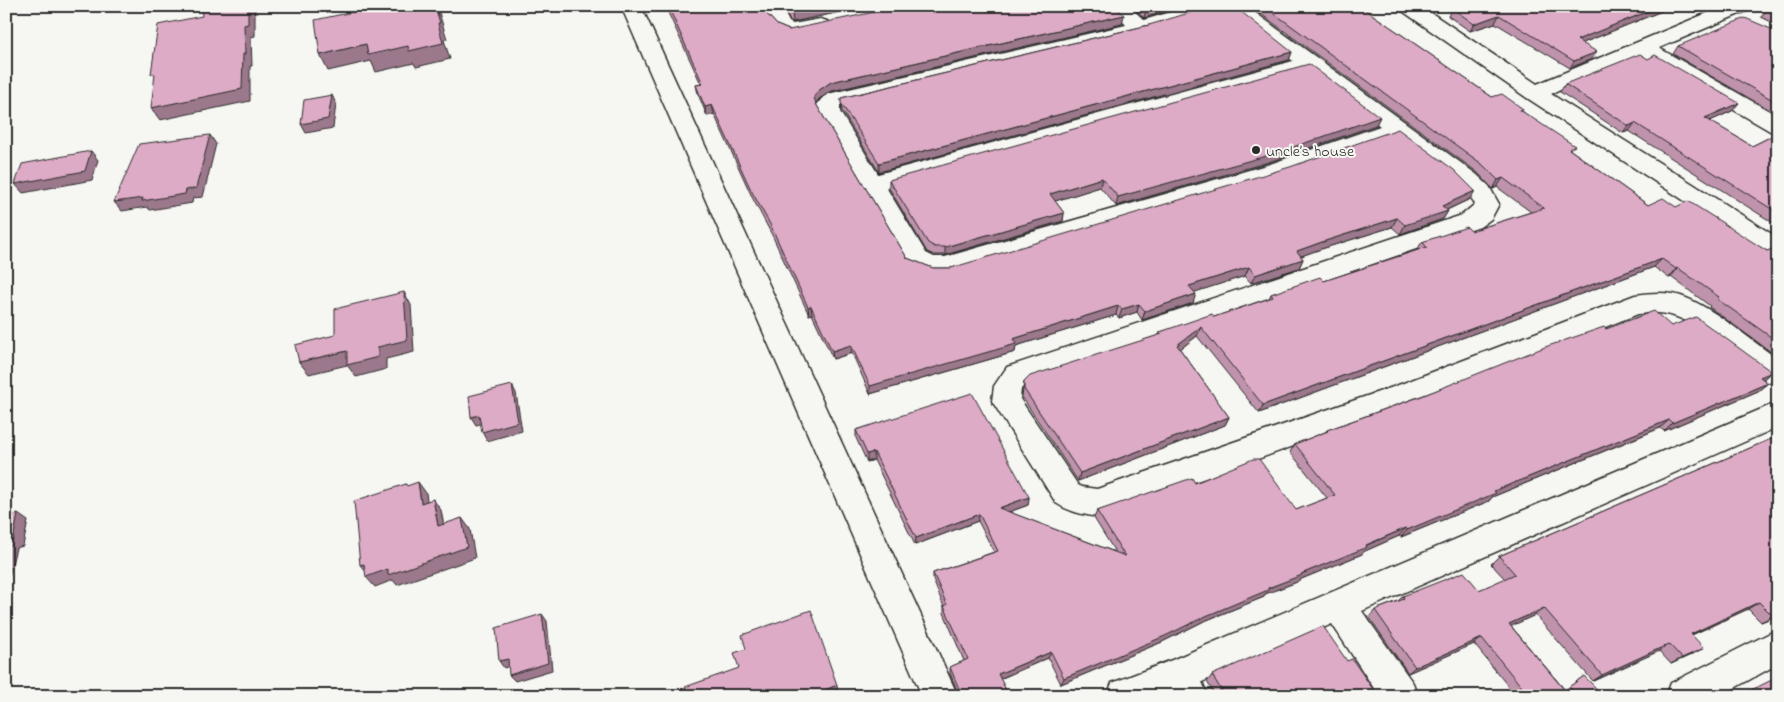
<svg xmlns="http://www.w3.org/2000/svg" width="1784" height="702" viewBox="0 0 1784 702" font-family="'Indie Flower',sans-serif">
	<rect width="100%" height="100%" fill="#f6f6f2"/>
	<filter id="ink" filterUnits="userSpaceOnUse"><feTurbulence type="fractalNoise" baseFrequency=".02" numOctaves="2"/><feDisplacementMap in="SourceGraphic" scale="10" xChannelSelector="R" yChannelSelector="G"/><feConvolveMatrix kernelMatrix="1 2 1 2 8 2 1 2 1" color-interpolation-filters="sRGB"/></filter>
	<g filter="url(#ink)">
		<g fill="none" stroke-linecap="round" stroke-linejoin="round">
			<g stroke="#2b2b2b" stroke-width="3">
				<path id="minor" d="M621,6h20l317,690h-36z
					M761,6h20l8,16 4,2 27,-5 7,2 3,4 -3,4c-40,10 -46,16 -66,-23z
					M1108,6h21l15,14 47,-14h31l-3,4 -72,22 -307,73v7l38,62 415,-113 -70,-55h23l230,168 13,12 10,18 -8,15 -11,8 -453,156 -6,6 -1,10 58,86 4,2 15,2 296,-102 242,-92c13,-2 25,-3 38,-1 32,6 77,46 105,65v26l-10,-3 -84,-62c-17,-8 -28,-8 -46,-6l-225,89 -316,114c-15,-3 -28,-5 -41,-14l-64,-102 2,-15 13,-19 455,-152 13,-11c-11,-22 -60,-52 -81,-68l-108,38 -336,101h-17l-25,-10 -90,-153 -1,-7c5,-7 7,-10 15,-12l294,-68zM1306,70l74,56 -110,38 -325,93h-11l-8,-4 -40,-66z
					M1398,6h23l116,78 187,-78h28l-3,4 -90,38 119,68v17l-8,-2 -129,-75 -90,38 227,144v21l-9,-3 -242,-158 -126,-88z
					M1778,402v25l-416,184 51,72 5,13h-39l-47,-72 -130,58 6,14h-101l5,-13 60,-23z
					M1778,629v35l-58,32h-54l5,-13z"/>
			</g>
			<use href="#minor" fill="#f6f6f2" fill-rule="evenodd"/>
		</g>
		<path fill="#bf93ab" stroke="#2b2b2b" d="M665,6h98l3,7 11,12 12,5 333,-6 -290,67 -13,8 -3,5 91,154 26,10h18l519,-69 -23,11 1,1 -5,8 -43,15 -8,-7 -74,23 -17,6 2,3 -4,9 -48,15 -6,-7 -51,16 -1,11 -51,17 -5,-8 -18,6 -3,-3 -100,31 -1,6 -145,42 -18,-41 -19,6 -21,-45 -3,1 -37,-80 -19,-36 -39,-85 -7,2 -9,-22 -2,-9 5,-1z
			M782,6h86l-75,16 -3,-1z
			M1131,6h53l-40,12z
			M1250,6h110l132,91 31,12 -1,2 50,40 76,54 28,2 91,44 11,-2v108l-69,-50 1,-1 -39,-29 -2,1 -15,-11 -395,146 -62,-77 -17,13 49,68 -4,8 -147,56 -56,-84 2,-15 135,-47 1,-3 54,-15 55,-19 2,-4 53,-13 93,-31 5,-8 49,-11 60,-19 -34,-25 -4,2 -16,-17z
			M1674,6l-91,37 9,16 -22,9 -75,-45 -25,8 -22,-15 4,-8z
			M1778,6v19l-17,-8 6,-8z
			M1149,25l143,27 -3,8 -410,112 -37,-61 -1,-13z
			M1778,32v83l-105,-61 5,-8z
			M1565,84l167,27 -22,10 42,25 26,-13v93l-149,-95 -6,2 -63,-41z
			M1376,125l-107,37 -153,44 -16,-19 -45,14 9,12 -1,8 -118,34h-11l-7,-3 -38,-64v-8z
			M1671,326l101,46 -9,7 5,4 -10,8 -94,40 -4,-3 -26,11 -142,58 -3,4 -88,36 -2,-1 -34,15 -3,3 -63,26 -2,2 -32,12 -1,3 -62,25 -40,20 -101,42 -13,-26 -48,21 9,17h-50l-9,-23v-6l14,-6 -20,-48v-6l-11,-27v-7l61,-21 -16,-31 -63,24 -41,-85 -7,2 -11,-24v-8l173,67 -1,8 -19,7 106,40 -21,-34 3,-7 98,-28 101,27 31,-12 -37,-46 5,-8 30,-12 2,-2 279,-101z
			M1778,436v179l-17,7 -13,-13 -56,26 1,19 -22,10 -12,-13 -66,30 -58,-66 -24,11 54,64 19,-14 13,20h-27l-4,-4 -3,4h-47l-42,-52 -66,29 -39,-56 6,-7 23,-9 5,-5 76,-6 26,-11 -14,-15 8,-8z
			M1347,661l28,31 -5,4h-154l-9,-14 5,-7z"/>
		<path fill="#9b788b" stroke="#2b2b2b" d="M248,6h7v30l-4,1 1,29h-2v35l-90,19 -9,-12 93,-83z
			M435,6h2l10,33 -3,1 6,19 -34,8 -2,-4 -38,9 -5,-11 -43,10 -8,-16 46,-11 72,-21z
			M827,6h41l-75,16 -1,-9z
			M1157,6h27l-40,12 2,-9z
			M1661,6h13l-101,41 4,-7z
			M1124,15l-2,9 -290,67 -13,8 -4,6 -1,-8 4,-6 13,-9z
			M1499,15l-4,8 -25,8 4,-7z
			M1292,52l-3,8 -410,112v-9z
			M1597,52l-5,7 -22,9 4,-7z
			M332,95l4,9 -3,24 -27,5 -5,-9z
			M1739,103l-7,8 -33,15 6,-8z
			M712,105l2,9 -7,2 -2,-9z
			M1380,117l-4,8 -107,37 -153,44 2,-9z
			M1635,123l-6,8 -6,2 6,-7z
			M210,135l6,9 -13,53 -10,1 -1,5 -42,7 -3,-3 -25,4 -8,-9 72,-12z
			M91,151l7,9 -6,20 -69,13 -8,-9z
			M1102,178l-2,9 -51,16 1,-9z
			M1503,178l-6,9 -4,2 5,-9z
			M1475,191l-5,8 -32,15 10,-3 -5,8 -43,15 5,-9 37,-19z
			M1064,213l-1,8 -118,34v-8z
			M1397,218l-5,9 -74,23 -25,9 4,-8 25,-9z
			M1303,259l-4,9 -48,15 4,-8z
			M1662,259l-8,8 -395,146 4,-8z
			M1249,267l-4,9 -59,19 3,-9z
			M1678,268l-7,9 -2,1 7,-9z
			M404,292l7,13 3,47 -28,7v10l-30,8 -9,-12 -38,9 -10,-12 48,-11 31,-4z
			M1196,294l-3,9 -51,17 3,-9z
			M1139,304l-2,8 -18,6 3,-9z
			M811,306l1,8 -3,1 -1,-8z
			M1118,306l-2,9 -100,31 -1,6 -145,42v-8l143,-47z
			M1201,327l-4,9 -23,18 3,-9z
			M851,345l1,8 -19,6 -1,-8z
			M1772,372l-10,8 -2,-3z
			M1768,383l-10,8 -94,40 8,-8z
			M512,385l4,8 6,38 -35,10 -5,-9z
			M479,415l5,8 -8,2 -5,-8z
			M1229,417l-4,8 -147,56 2,-8z
			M1669,420l-9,8 -168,69 -3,4 -88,36 6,-7 87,-39z
			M874,452v8l-7,2v-8z
			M418,482l8,11 3,21 -8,-11z
			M1029,497l-1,8 -30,11 1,-8z
			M433,499l8,11 5,27 -8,-11z
			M18,514l10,7 -5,25 -7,2 -9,37h-1v-44z
			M979,514l-1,7 -63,24 1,-7z
			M462,518l8,11 5,29 -78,27 -4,-5 -18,7 -9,-10 3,-2 -9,-10z
			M1406,528l-7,8 -34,15 -3,3 -63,26 -2,2 -32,12 -1,3 -62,25 -40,20 -101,42 3,-6z
			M1759,602l-11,7 -68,31 11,-6z
			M1544,608l-9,7 -34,16 8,-7z
			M1778,613v2l-17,7 12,-6z
			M542,614l5,7 5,49 -37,11 -6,-6z
			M1482,638l-8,6 -66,29 7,-6z
			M1669,644l-10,7 -66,30 9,-6z
			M1704,648l-11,6 -22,10 11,-6z
			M1051,652l-3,6 -51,22 1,-6z
			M508,659l5,6 -9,3 -5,-7z
			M837,685l1,8 -5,3h-23z"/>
		<path fill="#deabc7" stroke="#2b2b2b" d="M201,6h47v18l-4,1 1,29h-2l-1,35 -91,19 4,-34h-4l7,-49 44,-9z
			M361,6h74l5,17h-2l5,20 -34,8 -1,-5 -40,9 -2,-11 -46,11 -5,-35 47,-10z
			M668,6h95l3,7 11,12 12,5 114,-24h212l9,9 -293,67 -13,9 -4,6 2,7 91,154 26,10h18l339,-101 108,-38 56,41 21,21 -33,15 6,5 -43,14 -8,-7 -75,24 -25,9 6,8 -48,16 -6,-8 -60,19 7,8 -51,17 -6,-7 -17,5 -4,-3 -105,33 3,5 -146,42 -19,-41 -19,6 -21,-45 -3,1 -37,-81 -20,-36 -39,-85 -7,2 -9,-22 7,-1z
			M786,6h41l-35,7 -2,-1z
			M1143,6h14l-11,3z
			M1212,6h22l58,46 -413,111 -38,-60v-5l308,-73z
			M1264,6h96l132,91 10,-3 21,15 -3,1 55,36 -6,3 79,56 15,-7 13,9 12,-6 79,50 8,-3 3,1v93l-61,-43 2,-2 -41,-29 -2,1 -14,-10 -399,146 -62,-78 -24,18 52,72 -149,56 -56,-84v-7l6,-6 132,-42 -2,-2 52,-18 2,3 59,-20 -2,-3 49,-17 4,4 103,-34 -5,-5 45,-15 4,4 73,-23 -41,-30 -5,2 -16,-16z
			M1458,6h203l-84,34 20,12 -23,9 -75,-46 -25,9 -22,-16z
			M1774,6h4v8l-11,-5z
			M1745,18l33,14v71l-100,-57z
			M1640,54l8,5 7,-4 84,48 -34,15 47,28 26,-13v80l-143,-90 -6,3 -64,-42z
			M1309,64l71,53 -107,37 -155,43 -16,-19 -52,16 14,19 -119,34h-10l-7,-4 -39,-63z
			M332,95l-4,24 -27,5 3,-24z
			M210,135l-14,53 -10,2 -1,4 -43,7 1,-3 -29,4 25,-58z
			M91,151l-6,20 -70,13 7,-20z
			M404,292l3,48 -29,7v10l-31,8v-14l-48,11 -4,-17 40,-10v-26z
			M1654,311l17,15 25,-9 76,55 -12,5 8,6 -96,40 -3,-3 -27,11 -148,60 2,2 -89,37 -1,-2 -40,17 1,2 -66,27 1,1 -34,13v2l-62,26 -41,20 -101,42 -13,-26 -53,22 11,22h-47l-12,-29 18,-8 -24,-53 3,-1 -14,-32 65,-22 -19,-37 -63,24 -42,-86 -7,2 -11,-24 116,-37 57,104 -30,11 126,48 -28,-45 95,-33 3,5 58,-24h6l37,51 39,-15 -40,-51 33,-13 -1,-1 92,-33 126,-50 59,-20 2,2z
			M512,385l6,37 -36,10 -3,-17 -8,2 -2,-21z
			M1778,436v177l-5,3 -14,-14 -68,32 13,14 -22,10 -13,-14 -67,31 -58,-67 -35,16 58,69 -6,3h-32l-47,-58 -67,29 -40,-57 29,-11 -1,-3 61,-24 15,18 36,-16 -16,-18z
			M418,482l3,21 12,-4 5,27 24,-8 5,29 -79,28v-6l-22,8 -2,-13 -4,1 -6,-64 52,-17 1,2z
			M18,514l-5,26 -7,1v-24z
			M811,610l26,75 -27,11h-122l-3,-9 54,-19 -5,-15 12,-4 -4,-14z
			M542,614l6,49 -39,12 -1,-16 -9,2 -3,-33z
			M1323,626l24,35 5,-2 23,33 -10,4h-140l-13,-21z
			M1584,676l17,17 -4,3h-19l-9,-9z
			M1778,677v19h-39z"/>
	</g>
	<circle fill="#2b2b2b" stroke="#f6f6f2" stroke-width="2" cx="1256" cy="150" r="5"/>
	<g text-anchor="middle" stroke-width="4" stroke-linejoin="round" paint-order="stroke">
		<g font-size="16" fill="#2b2b2b" stroke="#f6f6f2" text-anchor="start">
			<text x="1266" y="156">uncle’s house</text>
		</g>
	</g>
	<rect width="1784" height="702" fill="none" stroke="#f6f6f2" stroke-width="25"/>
	<rect x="12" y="12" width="1759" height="677" fill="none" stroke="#2b2b2b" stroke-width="2" filter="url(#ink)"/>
</svg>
